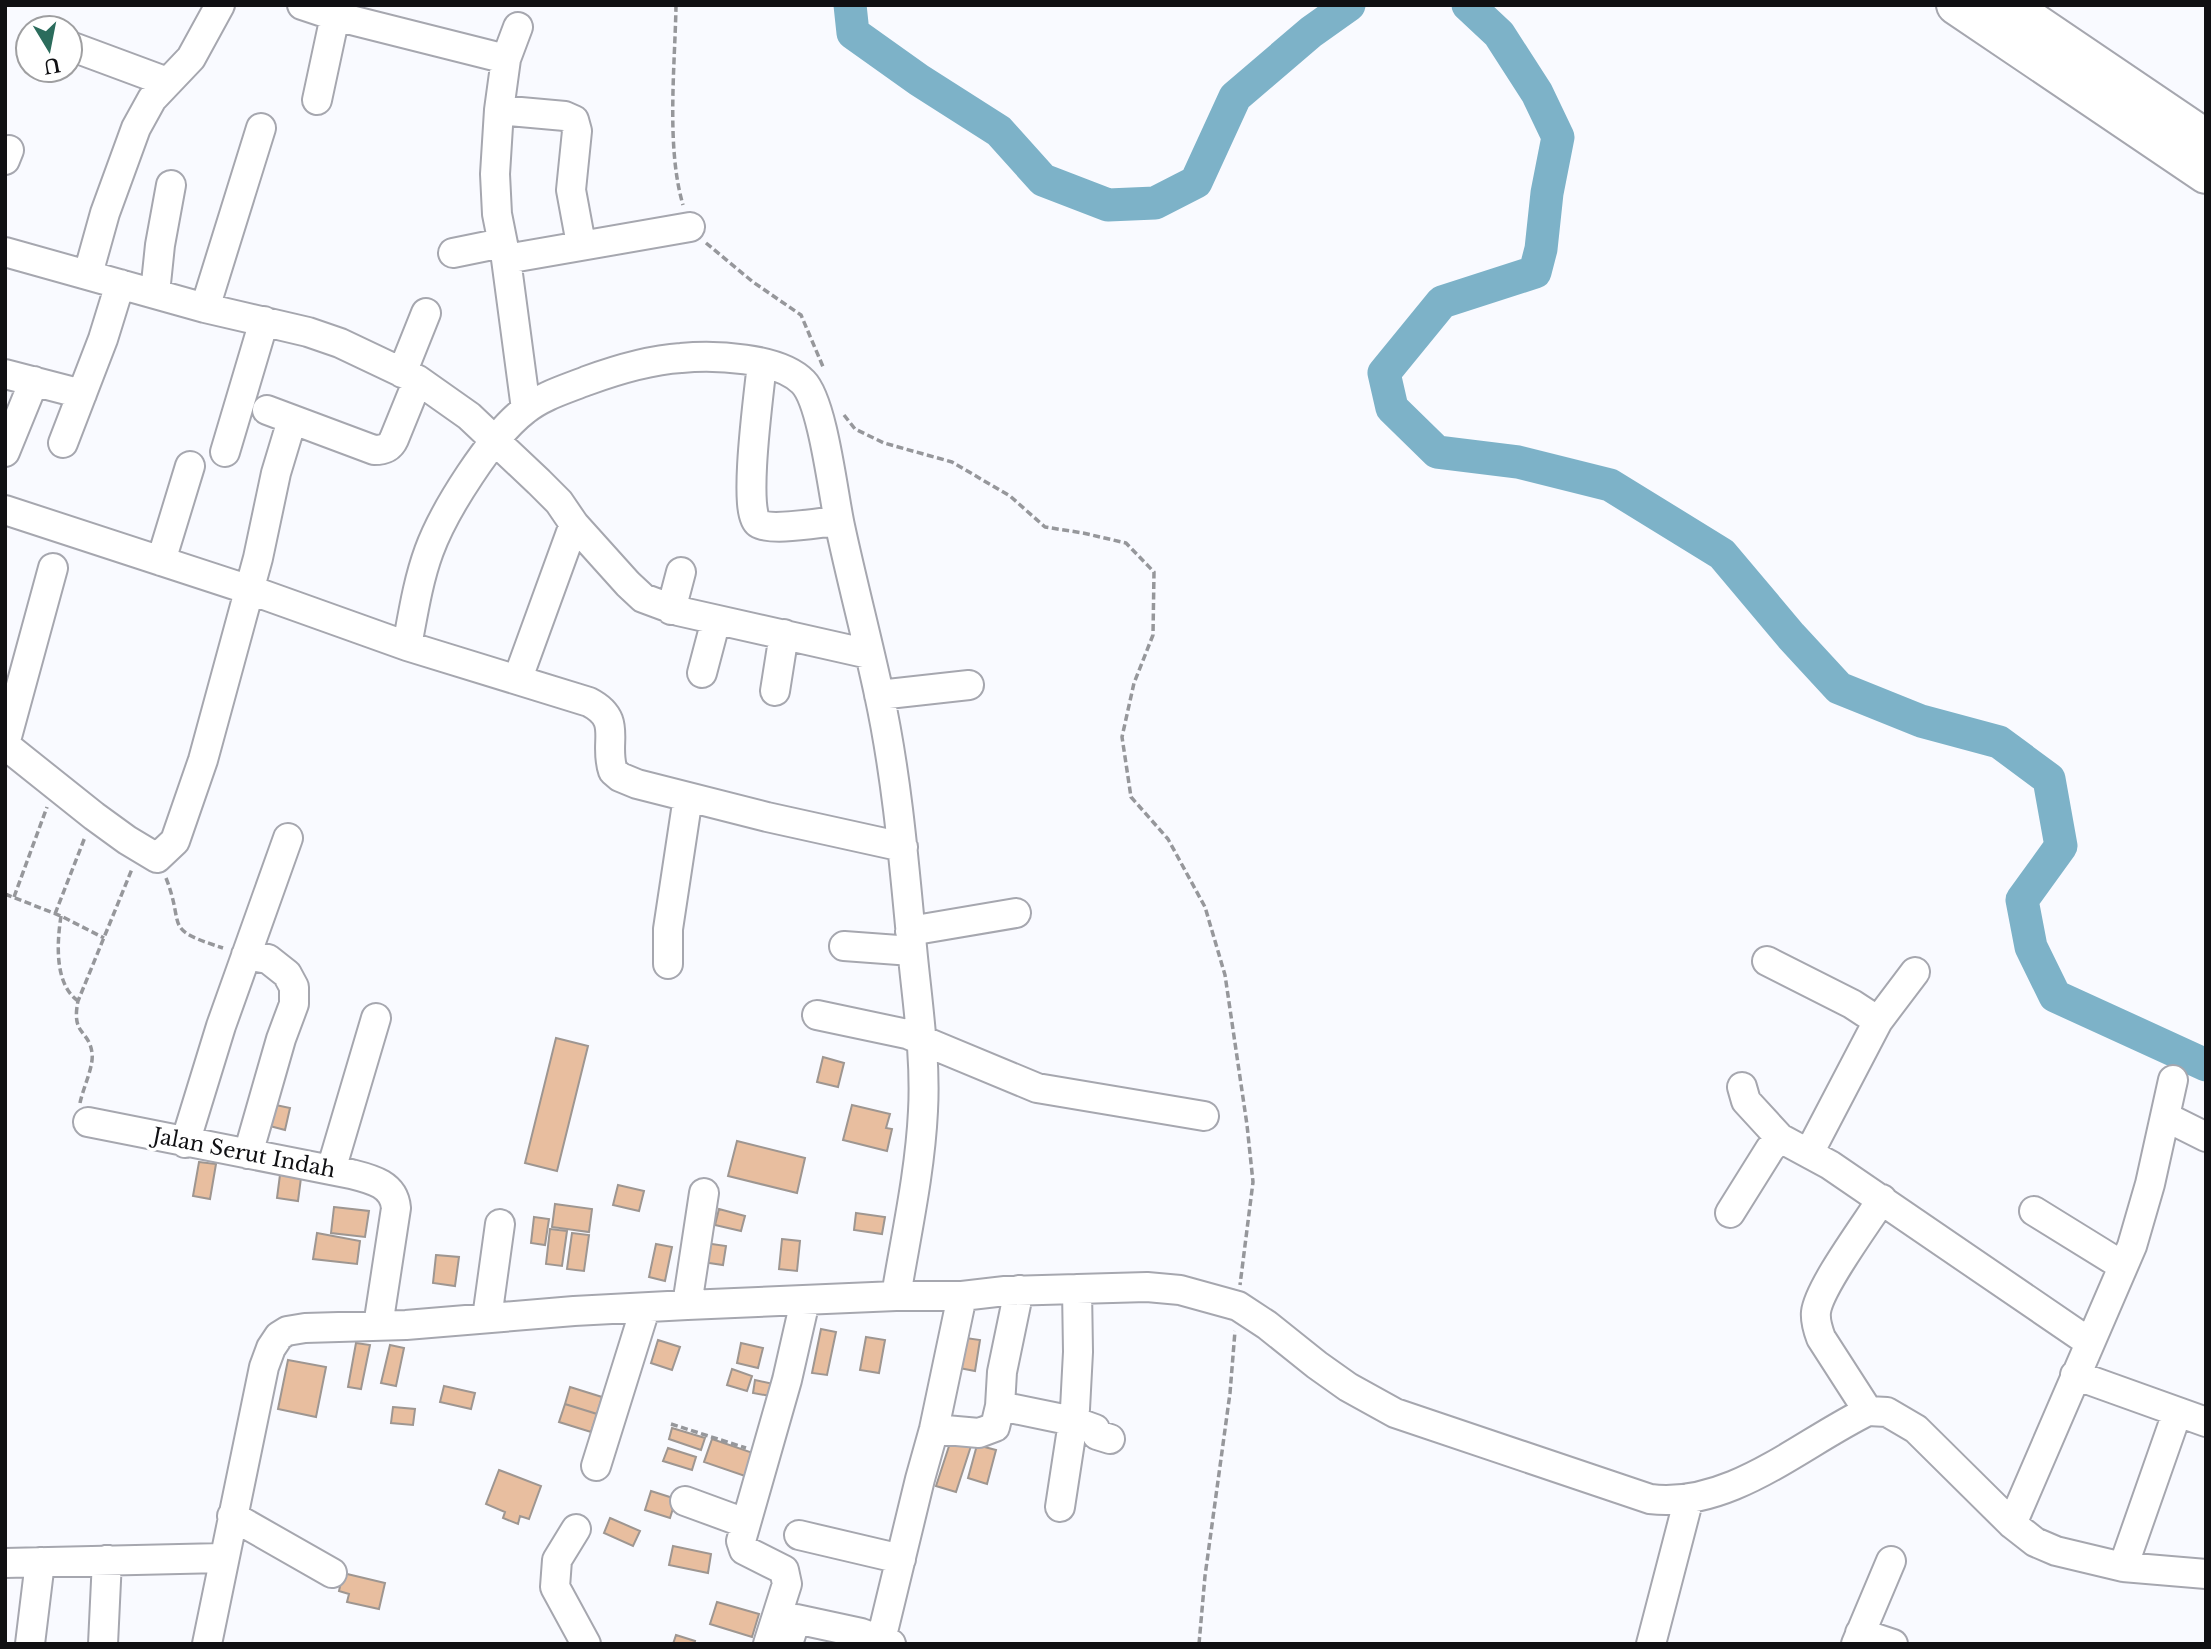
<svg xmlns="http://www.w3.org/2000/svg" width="2211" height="1649" viewBox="0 0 2211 1649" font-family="'Libre Baskerville',serif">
	<rect width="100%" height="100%" fill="#f9faff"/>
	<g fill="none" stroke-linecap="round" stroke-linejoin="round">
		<path stroke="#7db2c8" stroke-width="33" d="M850,5l3,28 66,47 80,51 44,49 65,25 47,-2 41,-21 39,-85 76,-65 38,-27
			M1468,5l31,29 38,59 21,44 -11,56 -6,56 -6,23 -93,30 -58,71 8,35 45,44 81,10 92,23 112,69 69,82 48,52 82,33 78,21 50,37 12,67 -39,54 9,47 24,49 151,69"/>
	</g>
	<path fill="#e8be9f" stroke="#9e9691" stroke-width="2" d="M556,1038l32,8 -31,125 -32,-8z
		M823,1057l21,6 -6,24 -21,-5z
		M271,1104l19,4 -5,22 -19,-5z
		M852,1105l38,9 -4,14 6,1 -5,22 -44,-11z
		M737,1141l68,17 -8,35 -69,-17z
		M199,1162l17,2 -6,35 -17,-3z
		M281,1167l21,3 -4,31 -21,-3z
		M618,1185l26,6 -5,20 -26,-6z
		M555,1204l37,5 -3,23 -37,-5z
		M334,1207l35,4 -4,26 -34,-4z
		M719,1209l26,7 -4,15 -26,-6z
		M856,1213l29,4 -3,17 -28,-4z
		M534,1217l15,2 -4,26 -14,-2z
		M550,1229l17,2 -5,35 -16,-2z
		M317,1233l43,8 -3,23 -44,-5z
		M572,1233l17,2 -5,36 -17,-2z
		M782,1239l18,2 -3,30 -18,-2z
		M705,1243l21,3 -3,19 -21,-3z
		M656,1244l16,3 -7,34 -16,-4z
		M436,1255l23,2 -4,29 -22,-3z
		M821,1329l15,3 -9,43 -15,-2z
		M866,1337l19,3 -6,33 -19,-3z
		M959,1337l21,3 -5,31 -21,-4z
		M658,1340l22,7 -8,23 -21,-7z
		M356,1343l14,2 -9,44 -13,-2z
		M741,1343l22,5 -5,20 -21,-5z
		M390,1345l14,3 -8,38 -15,-3z
		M288,1360l38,7 -10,50 -38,-8z
		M732,1369l20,7 -5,15 -20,-6z
		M755,1380l23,5 -2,12 -23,-4z
		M444,1386l31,7 -4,16 -31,-7z
		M570,1387l32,10 -5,17 -32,-10z
		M565,1404l32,10 -6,18 -32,-10z
		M393,1407l22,2 -2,16 -22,-2z
		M672,1428l33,10 -4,12 -32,-11z
		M712,1439l41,14 -8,23 -41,-14z
		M951,1440l20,6 -15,46 -20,-6z
		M977,1445l19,5 -9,34 -19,-6z
		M668,1448l28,9 -4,13 -29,-9z
		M499,1470l42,16 -12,33 -9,-3 -2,8 -15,-6 2,-6 -19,-8z
		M651,1491l25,8 -6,19 -25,-8z
		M610,1518l30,13 -7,15 -29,-13z
		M673,1546l38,8 -3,19 -39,-8z
		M343,1573l42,10 -6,26 -32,-7 2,-8 -10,-3z
		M717,1602l42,12 -7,23 -42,-13z
		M676,1635l19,6 -1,3h-21z"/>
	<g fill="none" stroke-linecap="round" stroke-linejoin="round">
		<g stroke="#a6a7af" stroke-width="32">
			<path id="minor" d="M302,5l33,11 171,43
				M518,27l-12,32 -7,51 -4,64 2,40 9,45 20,150
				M70,46l97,36
				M317,100l18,-84
				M499,110l66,6 9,4 3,11 -6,59 10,54
				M5,160l4,-10
				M5,252l200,56 103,24 32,11 78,37 51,36 70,66 20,20 15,22 54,60 15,14 35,13 191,43
				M453,253l49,-10
				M506,259l184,-32
				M88,274l17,-61 31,-85 16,-29 39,-41 29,-53
				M155,293l5,-48 11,-60
				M205,308l56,-180
				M762,363c-2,23 -20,149 -4,160 13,9 64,-1 81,-2
				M402,373l24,-60
				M5,374l77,20
				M267,410l107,40c10,0 16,-2 20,-11l24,-59
				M63,443l40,-104 17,-55
				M5,452l29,-71
				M225,452l39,-131
				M5,510l251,82 151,54 182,56c35,18 14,40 24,69l7,6 17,7 130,33 136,30
				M161,561l29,-95
				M671,610l10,-38
				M407,646c6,-32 11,-65 22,-95 15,-41 62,-115 96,-141 17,-14 41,-21 61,-29 30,-11 63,-21 95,-23 32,-3 98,-1 122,24 20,20 30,112 37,144 12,56 27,112 39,168 18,83 25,168 33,253 5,54 14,109 11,164 -3,62 -17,124 -27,185
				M702,673l14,-53
				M518,678l56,-154
				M775,691l9,-57
				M879,695l90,-10
				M5,744l48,-176
				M5,745l89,71 33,24 30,18 18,-17 28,-81 55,-202 18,-85 16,-53
				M910,931l106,-18
				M844,946l68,5
				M246,955l22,4 19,15 7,13v17l-13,35 -33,115
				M1767,961l85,43 26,17
				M668,964v-35l20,-132
				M817,1015l90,19 130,54 167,28
				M1742,1087l4,14 34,37 50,27 259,177
				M2166,1117l40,20
				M88,1122l263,52c20,5 43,10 45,34l-18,118
				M185,1143l36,-117 67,-188
				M1809,1153l69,-132 37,-49
				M331,1170l45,-152
				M2034,1211l89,55
				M1730,1213l40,-64 10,-11
				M687,1305l17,-112
				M487,1318l13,-94
				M2075,1375l131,47
				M1000,1406l73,15 22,8 2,6 13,4
				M1868,1411l-47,-73c-3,-8 -6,-17 -5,-26 3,-25 51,-89 66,-113
				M934,1429l45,4 16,-6 5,-21 2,-34 17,-82
				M596,1466l49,-157
				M685,1501l60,22
				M1060,1507l15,-98 3,-57 -1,-63
				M232,1516l100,57
				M2012,1524l120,-278 18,-62 23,-104
				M576,1529l-19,31 -2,27 31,57
				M799,1535l102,24
				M5,1563l218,-5
				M2123,1567l54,-154
				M1860,1633l33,11
				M30,1644l10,-82
				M103,1644l4,-84
				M207,1644l57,-277 7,-19 8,-12 8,-5 18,-3 101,-3 168,-14 113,-6 209,-9h66l43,-5 142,-4 33,3 58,16 29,19 50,40 31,22 47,26 255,86c80,10 150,-55 218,-88l19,1 29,17 96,95 23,18 21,9 67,16 83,7
				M768,1644l19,-60 -3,-14 -40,-20 -3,-9 46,-161 18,-79
				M788,1644l8,-25 65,14 30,11
				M880,1644l40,-165 14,-50 28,-133
				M1651,1644l38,-146
				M1856,1644l35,-83"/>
		</g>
		<g stroke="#a6a7af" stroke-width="42">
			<path id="highway" d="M1956,5l250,169
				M2008,5l198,134"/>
		</g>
		<path stroke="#96979b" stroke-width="3.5" stroke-dasharray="7 3.5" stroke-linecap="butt" d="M676,5c-1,62 -10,142 7,200
			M706,243l47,39 48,33 23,54
			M844,415l11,14 29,14 68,19 58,34 35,31 38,6 43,10 28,29 -1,63 -19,48 -12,54 9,60 37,42 37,68 20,68 22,150 6,57 -13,103
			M166,878c20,51 -5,50 57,70
			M5,894l56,22 43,22
			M14,897l33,-90
			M55,914l30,-77
			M61,916c-4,26 -7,68 17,85
			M80,1103c3,-15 14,-37 12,-50 -3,-24 -21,-17 -14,-52l54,-132
			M671,1424l75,24
			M1199,1644l6,-68 25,-183 5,-62"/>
		<use href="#minor" stroke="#fff" stroke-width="28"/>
		<use href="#highway" stroke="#fff" stroke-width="38"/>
	</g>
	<g text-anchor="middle" stroke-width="7" stroke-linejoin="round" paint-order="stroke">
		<g font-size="21" fill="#101013" stroke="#fff">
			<text transform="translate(244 1153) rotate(11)" y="7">Jalan Serut Indah</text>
		</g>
	</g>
	<rect width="2211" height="1649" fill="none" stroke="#101013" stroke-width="14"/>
	<g transform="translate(49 49) rotate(170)"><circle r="33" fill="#ffffff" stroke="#9f9fa1" stroke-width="2"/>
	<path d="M0-5L12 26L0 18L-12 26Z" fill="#2b6c5c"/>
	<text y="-10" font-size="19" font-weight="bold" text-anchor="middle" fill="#101013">U</text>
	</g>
</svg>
